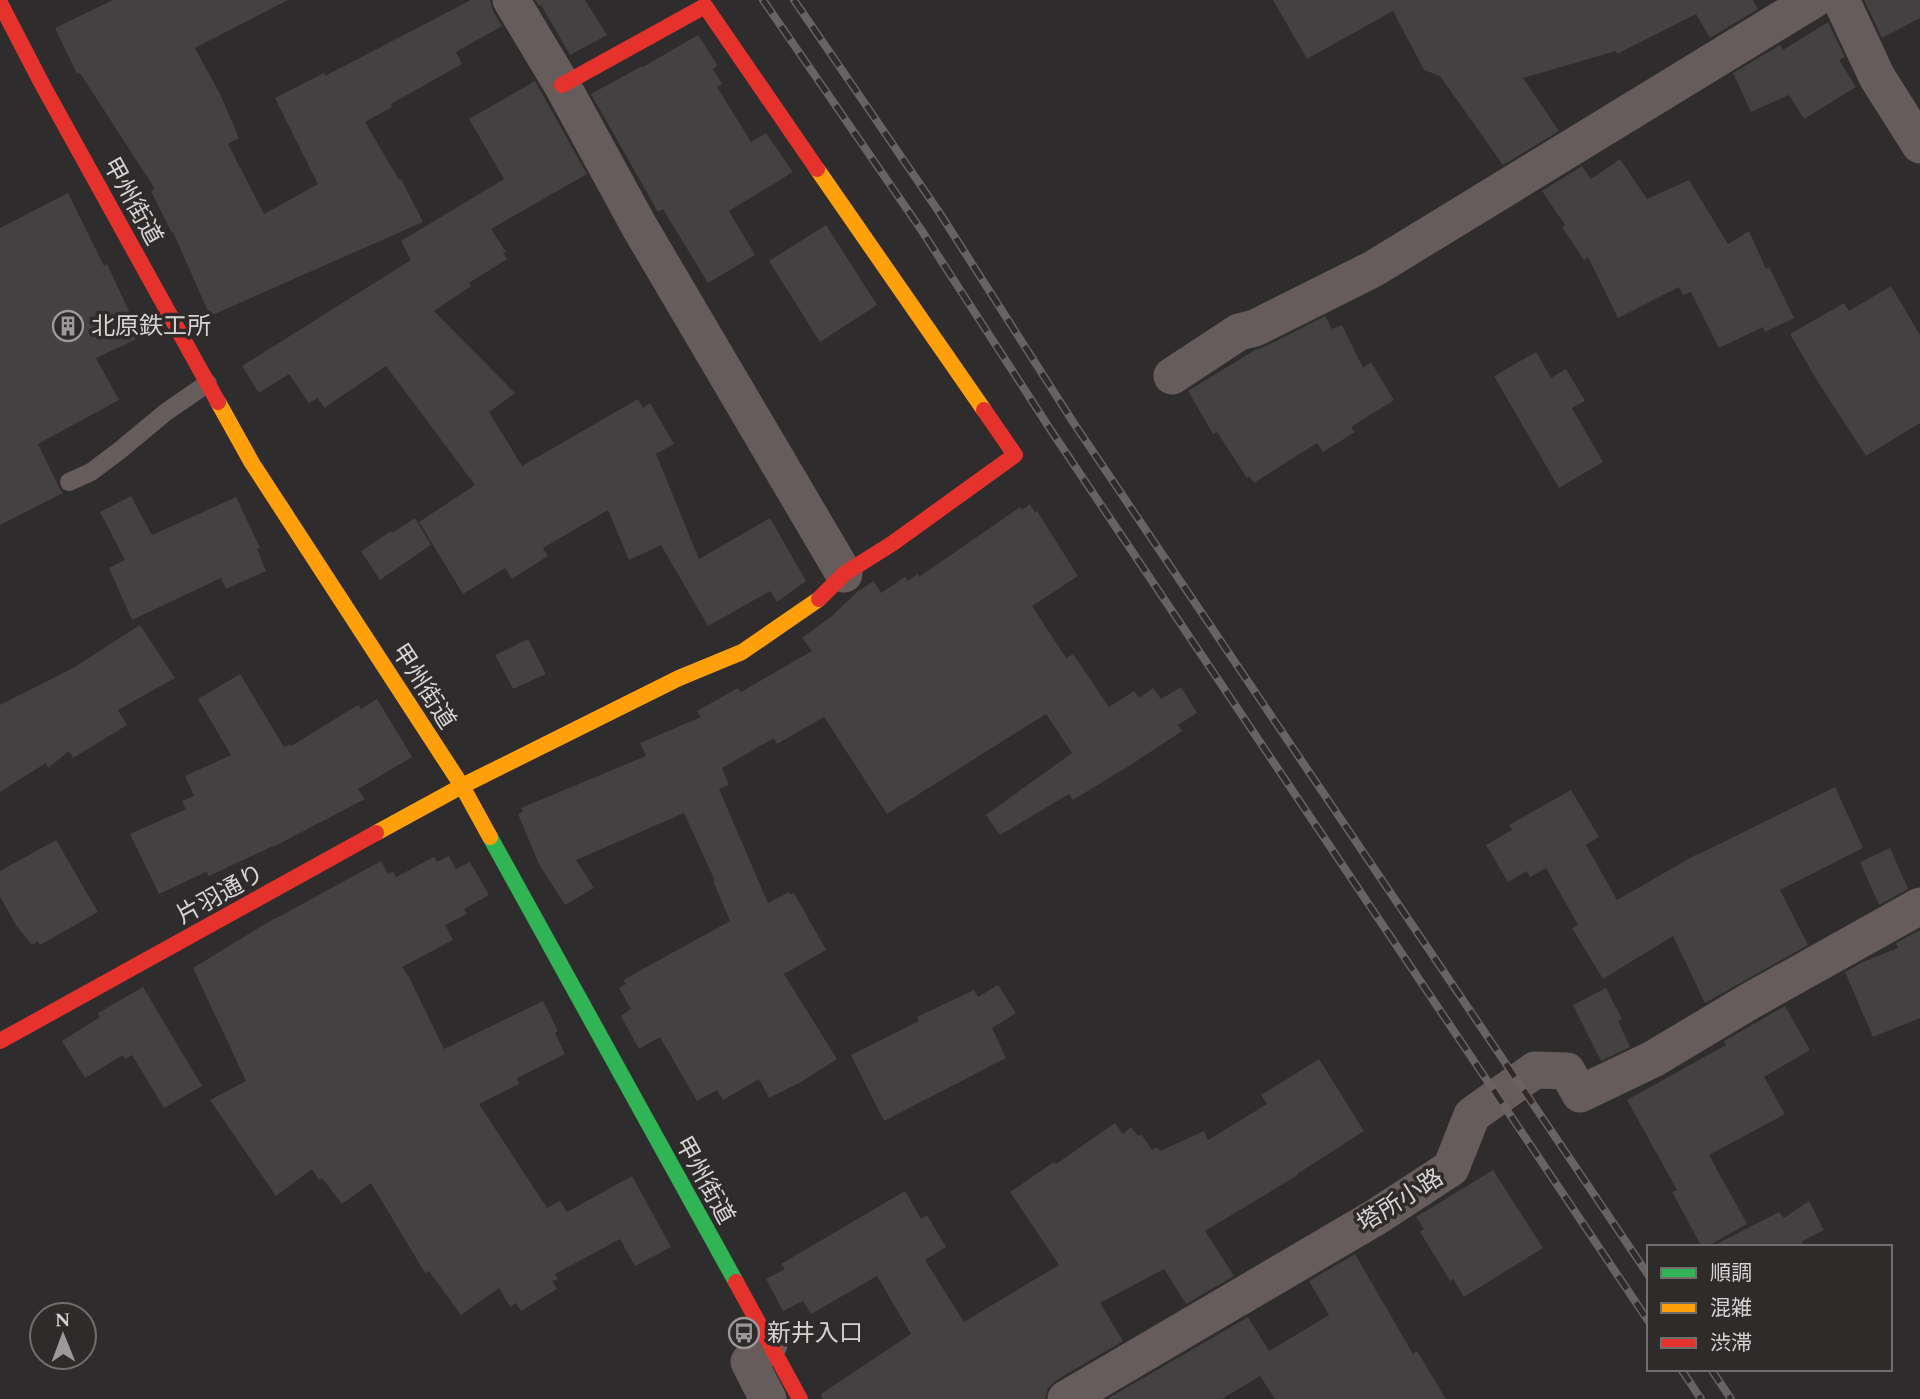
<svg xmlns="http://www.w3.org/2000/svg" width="1920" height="1399" viewBox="0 0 1920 1399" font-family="Spectral,'Noto Sans JP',serif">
	<rect width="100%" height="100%" fill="#2e2c2c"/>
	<path fill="#434141" d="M113,0h175l-93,48 25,46 19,44 -11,6 36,70 54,-30 -43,-86 49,-25 1,3 146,-76h19l3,11 9,15 -46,26 6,12 -71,40 1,3 -27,15 34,58 2,-1 22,43 -213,94 -37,-84 -1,1 -21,-42 4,-2 -75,-116 -3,1 -22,-46z
		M535,0h50l22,35 -37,20 -29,-50 -2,1z
		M1273,0h480l5,9 -48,29 -14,-24 -79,40 -1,-3 -93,27 36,53 -56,34 -63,-89 -16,-6 -31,-59 -86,48z
		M1864,0h56v18l-38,20z
		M1828,22l17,35 -6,3 17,27 -52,32 -15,-24 -38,17 -18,-39 47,-28 3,5z
		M698,35l20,31 -5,3 9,15 -5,3 34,55 15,-9 27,39 -64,39 26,44 -47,28 -45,-74 -5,3 -67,-118 51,-28 1,1z
		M535,81l52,93 -96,55 15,23 -3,1 4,6 -38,24 2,3 -37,25 81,82 -26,19 33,54 116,-67 5,9 7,-5 24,41 -18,10 43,105 71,-41 36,63 -29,21 -7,-11 -62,35 -47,-81 -32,15 -21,-50 -65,38 5,8 -36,23 -7,-11 -42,26 -44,-72 56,-37 -89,-119 -62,42 -6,-10 -9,5 -20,-29 -30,19 -17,-27 169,-106 -10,-19 103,-62 -35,-60z
		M1620,159l27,40 42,-19 39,64 21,-13 17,38 3,-2 25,51 -29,14 -2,-5 -44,21 -28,-56 -8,3 -4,-8 -61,31 -30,-61 -4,3 -22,-33 3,-2 -23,-34 40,-25 9,13z
		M68,193l36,73 3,-2 34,73 -45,21 23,42 -81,44 21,43 4,6 -63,32v-297z
		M826,225l51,80 -57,37 -51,-81z
		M1891,286l29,49v88l-54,33 -48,-74 -28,-48 54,-31 5,8z
		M1325,316l7,13 10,-4 21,43 8,-6 23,38 -43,27 4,5 -32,20 -6,-9 -63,40 -5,-7 -2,2 -30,-46 -4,2 -25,-43 67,-41 9,-3z
		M1536,352l15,26 15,-9 19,32 -13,7 31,54 -44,26 -65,-112z
		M131,496l21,39 84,-38 24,51 -3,1 9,22 -40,18 -5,-11 -89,42 -23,-52 16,-8 -25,-48z
		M1030,504l5,8 2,-1 41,65 -46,30 34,52 7,-4 36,53 25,-16 5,7 14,-10 8,11 20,-12 16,26 -19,12 4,6 -50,33 -59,36 -4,-6 -69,41 -14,-20 86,-62 -26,-39 -159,100 -63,-97 -47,27 -3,-6 -52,30 7,17 -10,4 49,114 21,-11 1,3 4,-2 32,57 -42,24 53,85 -36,23 -32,16 -10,-19 -36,21 -6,-10 -20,11 -37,-64 -21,12 -18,-33 10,-7 -12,-21 7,-4 -3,-4 107,-59 -17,-40h2l-31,-68 -108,47 18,28 -29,17 -26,-41 -21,-50 5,-2 -2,-4 125,-52 -6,-13 61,-26 -4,-6 41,-23 3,4 71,-41 -10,-13 30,-22 26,-25 16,-10 7,12 24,-16 3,4 10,-7 1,3 101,-70 2,3z
		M415,518l16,27 -51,35 -19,-29 30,-20 1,2z
		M140,625l35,53 -57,32 9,15 -54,33 -4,-7 -21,17 -2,-5 -46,29v-87l73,-37z
		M528,639l18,35 -33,15 -18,-34z
		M240,674l44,73 6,-3 1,2 67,-41 3,4 16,-10 35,58 -54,32 7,10 -92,48v-1l-64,30 -3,-4 -47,22 -29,-60 56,-25 -4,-8 12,-5 -9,-20 46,-21 -33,-56z
		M1835,787l28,61 -83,42 28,55 -103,58 -32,-67 -70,43 -31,-51 6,-3 -32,-57 -16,9 -3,-6 -19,11 -22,-37 26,-15 -3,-5 62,-35 28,47 -13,8 31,55 82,-47v1z
		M56,840l42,72 -58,33 -2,-4 -6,4 -16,-20 -16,-28v-26z
		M1890,848l18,41 -29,16 -19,-43z
		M449,856l7,13 14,-7 19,33 -25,14 3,5 -22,11 8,15 -51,27 7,10 35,72 99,-48 15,30 -3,2 10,21 -48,24 2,6 -40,20 68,104 13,-7 7,11 65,-36 39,71 -36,19 -15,-27 -65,35 3,5 -6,2 5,8 -36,22 -5,-8 -6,4 -11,-19 -38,27 -32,-44 -4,2 -54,-90 -29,21 -20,-26 -3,2 -7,-11 -36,27 -66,-96 36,-19 -53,-113 82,-50v1l106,-58 7,13 5,-3 3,6 38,-20 3,5z
		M1920,930v88l-47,19 -28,-65 18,-10 35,-14 -2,-5z
		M998,985l18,28 -24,15 14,30 -122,63 -33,-66 68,-34 -2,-4 57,-27 4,7z
		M143,987l59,99 -38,22 -32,-53 -7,4 -2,-4 -38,23 -23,-37 38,-24 -2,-4z
		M1606,988l16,31 -4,2 12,26 -29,14 -28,-56z
		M1785,1006l25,44 -46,27 21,37 -76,41 38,69 -41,23h-4l-30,-55 5,-2 -50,-90 99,-55 -2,-4z
		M1319,1059l45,72 -67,43 1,1 -93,56 29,45 -48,28 -22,-35 -64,34 23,38 -68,40 -7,7 -3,11h-223l-1,-5 90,-60 -34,-58 -66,38 -8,-13 -20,10 -17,-32 19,-10 -4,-5 124,-73 16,28 6,-4 19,32 -21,13 39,62 95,-57 -49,-73 44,-30 2,2 59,-41 8,11 8,-7 7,9 3,-2 11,16 5,-3 3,4 44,-20 4,9 59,-36 -6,-9z
		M1493,1170l50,78 -79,49 -11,-18 -3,2 -30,-49 4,-3 -8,-12z
		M1809,1201l15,29 -23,12 4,5h-94l68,-35 5,6z
		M1355,1254l58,100 4,-3 29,48h-171l-15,-23 -38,23h-115l141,-82 21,34 60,-36 -20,-34z"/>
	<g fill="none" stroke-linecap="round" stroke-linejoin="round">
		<path stroke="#675c5c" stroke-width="18" d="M69,482l22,-10 28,-21 47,-39 42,-29"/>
		<path stroke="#675c5c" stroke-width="37" d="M511,0l51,85 77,141 205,348
			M1841,0l36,77 43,68
			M1172,376l67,-44 16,-4 118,-59 440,-269
			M768,1399l-19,-37 20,-18
			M1066,1399l310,-182 75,-49 21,-53 63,-45 32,1 13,23 73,-35 97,-58 170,-95"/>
		<path stroke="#30b455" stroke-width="16" d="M490,837l246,445"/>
		<path stroke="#ff9f0a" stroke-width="16" d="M817,169l167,241
			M218,402l34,61 210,323 28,51
			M376,833l86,-47 217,-108 63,-26 77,-53"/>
		<path stroke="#e5322d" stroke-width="16" d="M0,3l42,81 176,318
			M562,85l143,-79 112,163
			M819,599l25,-25 49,-31 122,-88 -31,-45
			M0,1041l376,-208
			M736,1282l64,117"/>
		<g stroke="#696262" stroke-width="8">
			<path id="rail" d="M763,0l159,231 130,201 597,890
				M794,0l145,212 134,210 576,854
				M1681,1369l20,30
				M1711,1369l20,30"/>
		</g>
		<use href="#rail" stroke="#2f2b2b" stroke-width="5" stroke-dasharray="16" stroke-linecap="butt"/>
	</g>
	<defs>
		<g id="building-ring" transform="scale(1.575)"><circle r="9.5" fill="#2f2b2b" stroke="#9b9999" stroke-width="1.5"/><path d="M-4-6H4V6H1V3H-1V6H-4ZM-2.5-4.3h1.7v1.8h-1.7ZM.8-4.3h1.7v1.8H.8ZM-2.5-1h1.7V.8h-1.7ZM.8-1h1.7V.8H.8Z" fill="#9b9999"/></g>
		<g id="bus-ring" transform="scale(1.575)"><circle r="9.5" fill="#2f2b2b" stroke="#9b9999" stroke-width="1.5"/><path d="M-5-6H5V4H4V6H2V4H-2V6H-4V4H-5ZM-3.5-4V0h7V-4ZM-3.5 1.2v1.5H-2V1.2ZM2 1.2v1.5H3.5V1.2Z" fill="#9b9999"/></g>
	</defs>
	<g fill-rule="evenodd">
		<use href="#building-ring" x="68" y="326"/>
		<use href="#bus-ring" x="744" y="1333"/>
	</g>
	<g text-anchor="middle" stroke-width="7" stroke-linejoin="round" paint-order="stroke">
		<g font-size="24" fill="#d5d3d3" stroke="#2f2b2b">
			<text transform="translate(133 201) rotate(61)" y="8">甲州街道</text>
			<text transform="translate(424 686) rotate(57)" y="8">甲州街道</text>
			<text transform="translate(220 894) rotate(-29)" y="8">片羽通り</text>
			<text transform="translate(705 1180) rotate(61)" y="8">甲州街道</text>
			<text transform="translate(1400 1200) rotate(-32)" y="8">塔所小路</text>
		</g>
		<g font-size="24" fill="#d5d3d3" stroke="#2f2b2b" text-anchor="start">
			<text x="91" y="334">北原鉄工所</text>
			<text x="767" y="1341">新井入口</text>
		</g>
	</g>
	<rect x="1647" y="1245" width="245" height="126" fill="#2f2b2b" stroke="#716e6e" stroke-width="2"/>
	<rect x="1661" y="1268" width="35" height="10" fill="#30b455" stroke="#716e6e" stroke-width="2"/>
	<text x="1710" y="1280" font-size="21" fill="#d5d3d3">順調</text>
	<rect x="1661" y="1303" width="35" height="10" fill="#ff9f0a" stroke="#716e6e" stroke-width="2"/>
	<text x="1710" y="1315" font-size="21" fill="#d5d3d3">混雑</text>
	<rect x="1661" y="1338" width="35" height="10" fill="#e5322d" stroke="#716e6e" stroke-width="2"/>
	<text x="1710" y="1350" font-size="21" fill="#d5d3d3">渋滞</text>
	<g transform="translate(63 1336) rotate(359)"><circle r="33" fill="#2f2b2b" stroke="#716e6e" stroke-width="2"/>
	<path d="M0-5L12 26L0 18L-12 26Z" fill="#9b9999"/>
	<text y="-10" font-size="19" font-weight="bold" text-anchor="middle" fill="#d5d3d3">N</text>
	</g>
</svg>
